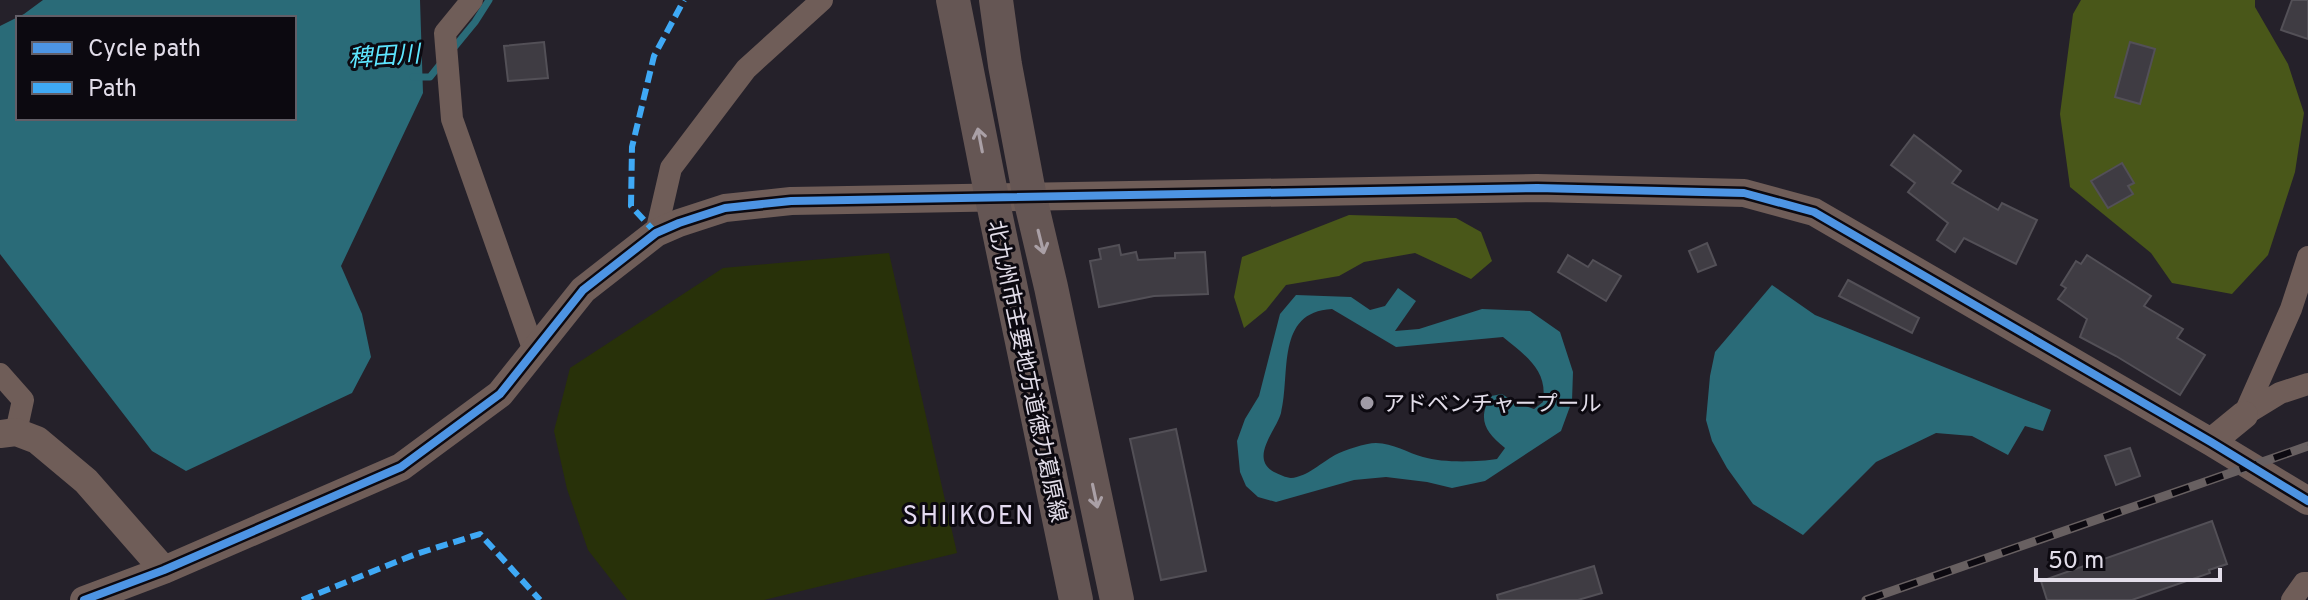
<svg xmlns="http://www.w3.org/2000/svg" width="2308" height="600" viewBox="0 0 2308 600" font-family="Overpass,'Noto Sans JP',sans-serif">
	<rect width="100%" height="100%" fill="#25212a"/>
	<path fill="#283109" d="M889,253l68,300 -193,47h-137l-39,-50 -21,-61 -13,-58 16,-63 153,-100z"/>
	<path fill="#495719" d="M2081,0h174v7l33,57 16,49 -9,59 -27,83 -36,39 -60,-11 -21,-30 -81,-66 -10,-73 13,-100z
		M1349,215l107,3 25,14 11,29 -21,18 -56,-26 -51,9 -25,14 -53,9 -20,25 -22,18 -10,-31 8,-40z"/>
	<path fill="#2a6b78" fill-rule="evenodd" d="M43,0h377l3,93 -82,173 21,48 9,43 -19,36 -166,78 -34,-20 -152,-197v-228l24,-12zM294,18v100h-276v-100z
		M1772,285l43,30 236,95 -8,21 -18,-5 -17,29 -36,-19 -36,-3 -60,29 -73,73 -50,-31 -26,-36 -15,-27 -6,-21 4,-44 5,-24z
		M1398,288l18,13 -21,30 24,-2 63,-20 48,2 30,21 13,40 -1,29 -11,30 -76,50 -33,7 -25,-6 -41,-5 -32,3 -78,22 -18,-5 -12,-11 -6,-14 -3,-31 8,-22 14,-23 21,-82 16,-19 55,2 19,13 15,-4zM1332,309l64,38 107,-10c23,19 45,33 40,65l-9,7 -20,-7 -12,-8 -11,2c-14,23 -6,36 14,52l-8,11c-20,3 -54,4 -74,-2 -15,-4 -30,-14 -47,-14 -11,0 -31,7 -41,12 -13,7 -28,22 -44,23 -4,0 -13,-4 -17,-6 -25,-14 2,-41 7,-59 10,-39 -6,-101 51,-104z"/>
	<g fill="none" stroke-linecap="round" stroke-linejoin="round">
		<path stroke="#2a6b78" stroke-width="7" d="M452,50l23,-28 14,-22
			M413,77h17l12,-15"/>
	</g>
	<path fill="#3f3c43" stroke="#535057" stroke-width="2" d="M2292,0h16v39l-27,-9z
		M544,42l4,36 -40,3 -4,-35z
		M2130,42l25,7 -15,55 -25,-7z
		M1914,135l47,36 -9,12 46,27 4,-7 35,17 -21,44 -52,-26 -9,14 -18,-12 11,-17 -40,-31 7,-9 -24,-18z
		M2122,163l12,20 -6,3 5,8 -25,14 -17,-27z
		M1707,243l9,22 -18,7 -9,-21z
		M1119,245l2,10 15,-3 2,8 37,-2v-5l30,-1 3,42 -54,2 -55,11 -9,-46 11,-2 -2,-10z
		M1568,255l20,12 5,-7 28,16 -15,25 -48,-29z
		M2087,255l64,41 -7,10 39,23 -6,9 28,17 -25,40 -64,-39 -36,-19 7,-18 -29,-20 8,-11 -5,-3 15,-24 5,3z
		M1848,280l71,38 -7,15 -73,-37z
		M1176,429l30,142 -45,9 -31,-141z
		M2130,448l10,28 -24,9 -11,-29z
		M2212,521l15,43 -18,6 1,3 -78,27h-85l-6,-19z
		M1594,566l8,27 -24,7h-80l-1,-5z"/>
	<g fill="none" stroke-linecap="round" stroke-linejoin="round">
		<path stroke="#6f5d58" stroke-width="22" d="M472,0l-27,33 7,86 82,232
			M656,233l15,-65 75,-99 76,-69
			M0,374l23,26 -7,32
			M2244,415l47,-106 17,-52
			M2244,415l36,-22 28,-9
			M2292,600l12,-17h4"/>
		<path stroke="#6f5d58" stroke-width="28" d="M0,434l16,-2 21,8 49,41 78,89
			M2211,442l33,-27
			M84,600l80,-30 237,-103 99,-73 83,-104 73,-57 23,-10 46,-15 66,-7 746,-13 207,5 70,19 397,230 97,59"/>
		<path stroke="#655654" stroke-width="34" d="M953,0l39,198 84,402
			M996,0l9,65 25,133 21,89 66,313"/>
		<g stroke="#686061" stroke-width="9">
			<path id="rail" d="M1866,600l442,-154"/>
		</g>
		<use href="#rail" stroke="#0c0910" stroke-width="6" stroke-dasharray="18" stroke-linecap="butt"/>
		<path stroke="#3fa9f5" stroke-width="6" stroke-dasharray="12 6" stroke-linecap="butt" d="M656,233l-25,-27 1,-59 22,-91 30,-56
			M302,600l114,-46 64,-20 60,66"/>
		<g stroke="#0c0910" stroke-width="13">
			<path id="cycleway" d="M84,600l80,-30 237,-103 99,-73 83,-104 73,-57 23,-10 46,-15 66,-7 746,-13 207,5 70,19 397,230 97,59"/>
		</g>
		<use href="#cycleway" stroke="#4d94e3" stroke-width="8"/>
	</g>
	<defs><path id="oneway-shaft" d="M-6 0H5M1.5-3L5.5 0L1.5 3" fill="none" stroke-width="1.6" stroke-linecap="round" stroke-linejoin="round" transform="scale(2)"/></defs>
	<g stroke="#aaa0a6">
		<use href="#oneway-shaft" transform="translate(980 140) rotate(-101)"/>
		<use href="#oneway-shaft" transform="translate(1041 242) rotate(76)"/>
		<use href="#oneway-shaft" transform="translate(1095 496) rotate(78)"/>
	</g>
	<circle fill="#a09ba6" stroke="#0c0910" stroke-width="3" cx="1367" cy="403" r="8"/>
	<g text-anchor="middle" stroke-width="6" stroke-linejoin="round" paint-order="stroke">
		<g font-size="22" fill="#e2dde9" stroke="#0c0910">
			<text transform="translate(1028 371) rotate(78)" y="8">北九州市主要地方道徳力葛原線</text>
		</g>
		<g font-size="22" fill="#e2dde9" stroke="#0c0910" text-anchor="start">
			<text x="1383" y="411">アドベンチャープール</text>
		</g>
		<g font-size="24" font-style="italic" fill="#5de6ff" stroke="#0c0910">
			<text transform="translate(384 56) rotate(-4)" y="8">稗田川</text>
		</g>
		<g font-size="26" letter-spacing="2" fill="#e4daf1" stroke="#0c0910">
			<text x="969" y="524">SHIIKOEN</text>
		</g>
	</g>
	<rect x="16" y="16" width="280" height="104" fill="#0c0910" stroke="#625e67" stroke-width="2"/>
	<rect x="32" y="42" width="40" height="12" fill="#4d94e3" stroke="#625e67" stroke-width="2"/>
	<text x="88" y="56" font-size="24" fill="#e2dde9">Cycle path</text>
	<rect x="32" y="82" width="40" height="12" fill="#3fa9f5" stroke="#625e67" stroke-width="2"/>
	<text x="88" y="96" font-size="24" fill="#e2dde9">Path</text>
	<path d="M2036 568v12h184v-12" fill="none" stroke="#e2dde9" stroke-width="4"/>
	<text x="2048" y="568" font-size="24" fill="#e2dde9" stroke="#0c0910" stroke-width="6" paint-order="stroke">50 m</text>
</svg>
